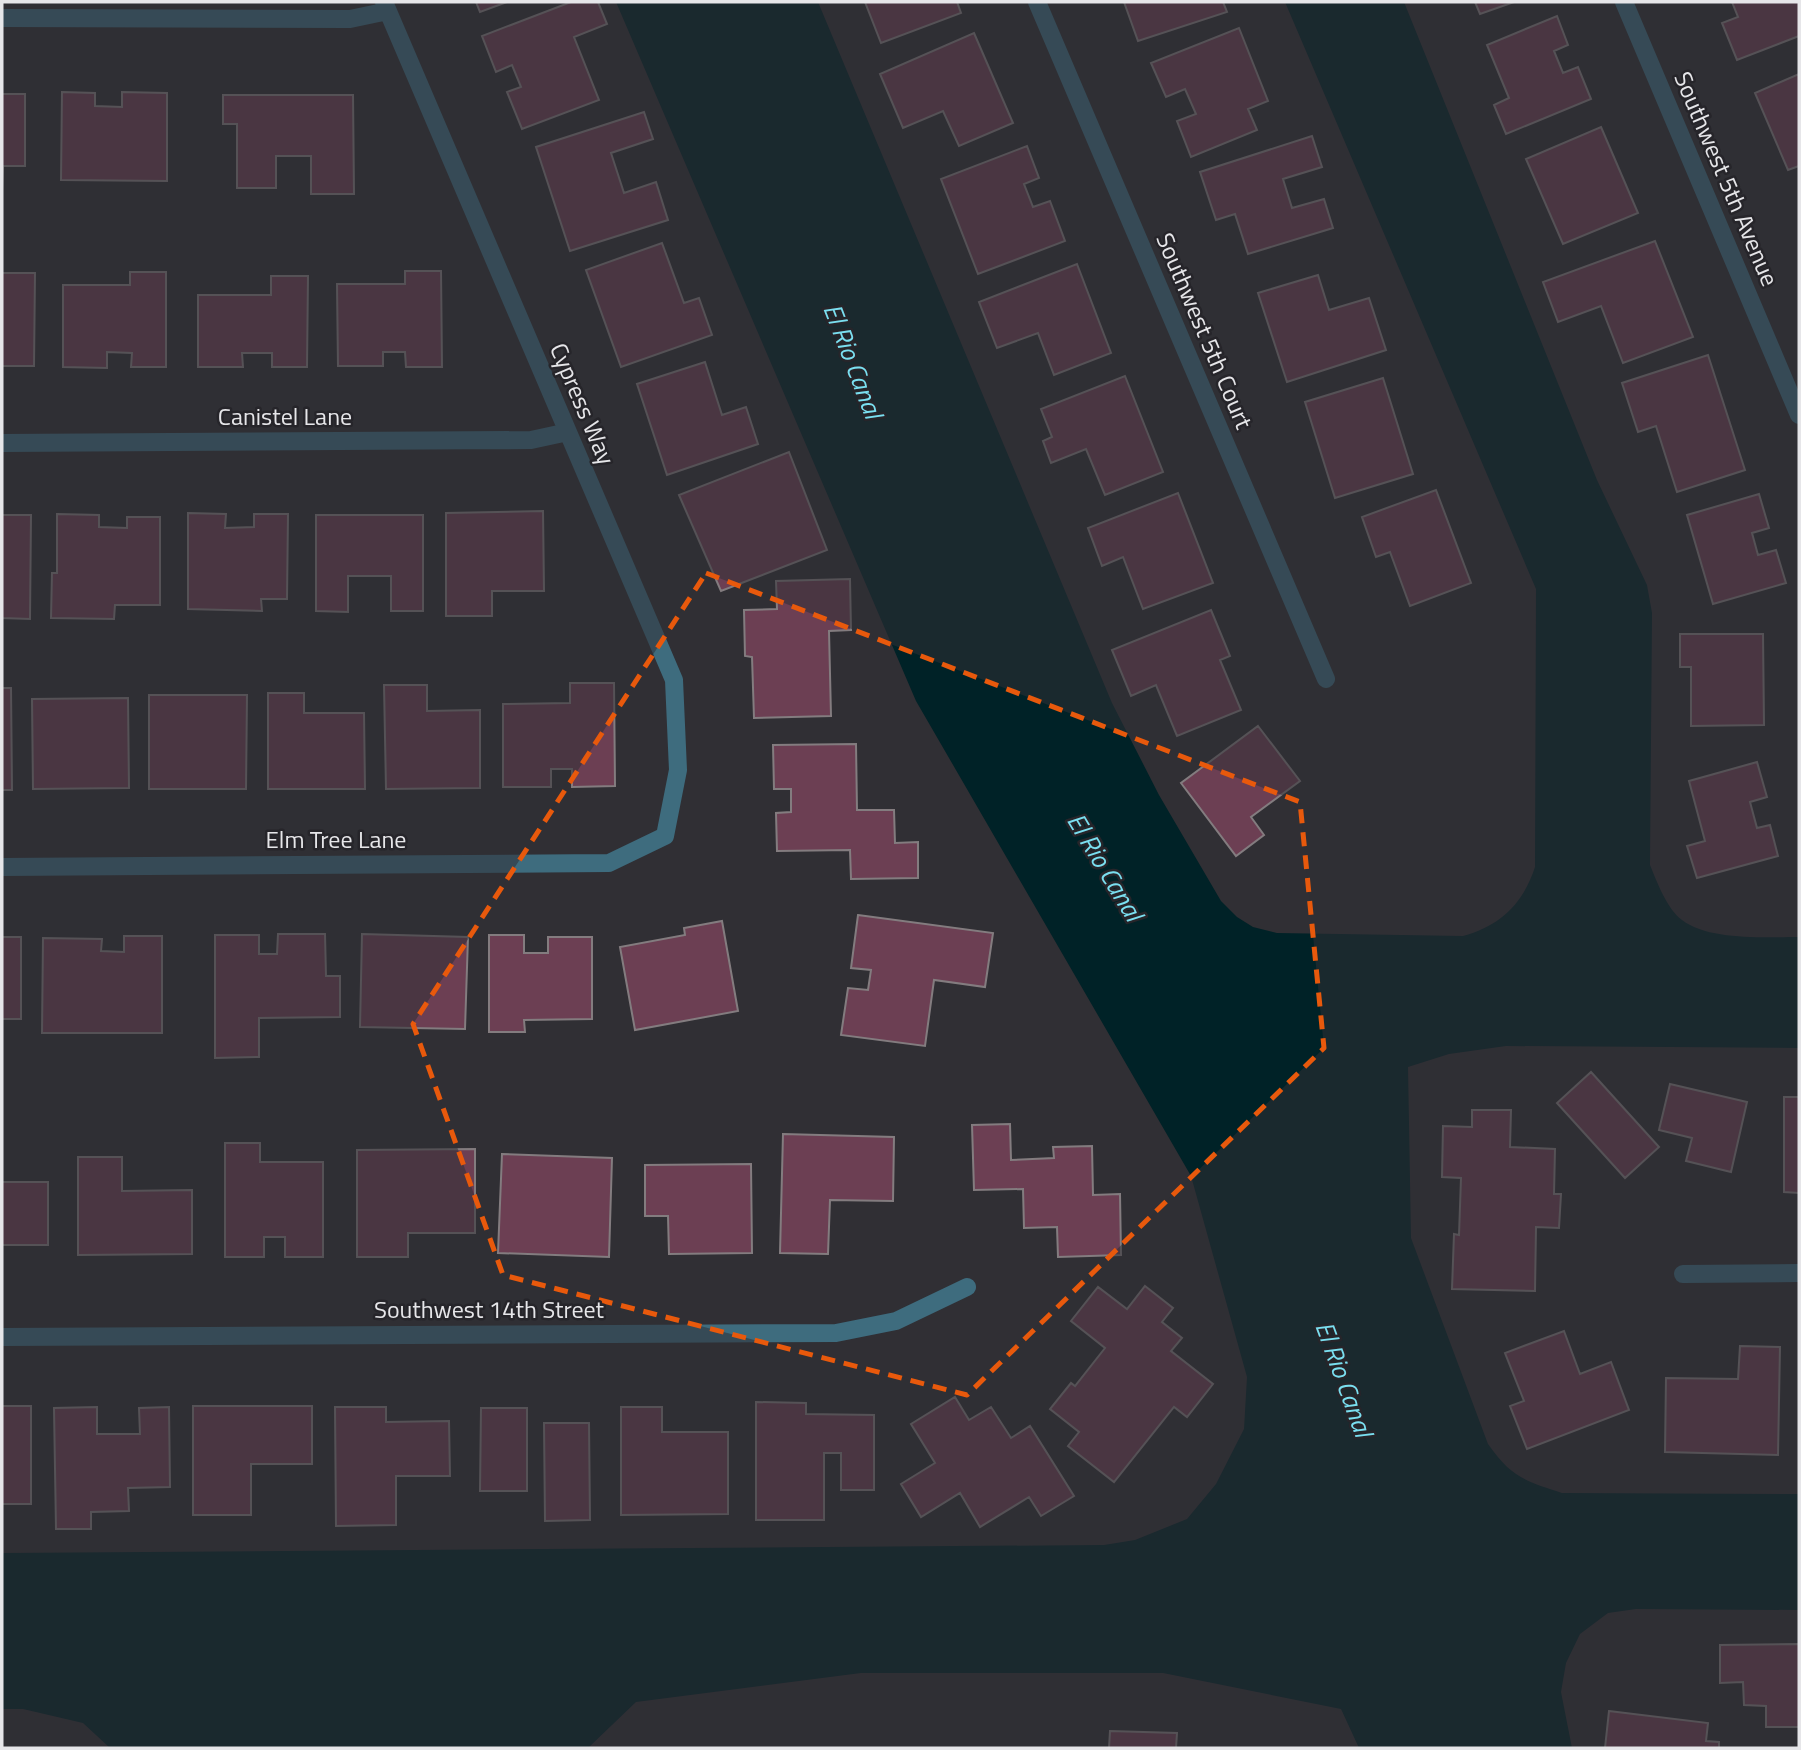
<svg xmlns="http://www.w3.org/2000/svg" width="1801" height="1750" viewBox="0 0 1801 1750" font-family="'Titillium Web',sans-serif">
	<rect width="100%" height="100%" fill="#302f34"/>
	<path fill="#002227" d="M616,2h202l294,701 47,92 62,106 16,16 16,10 24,6 186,3c37,-10 60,-32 72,-69l1,-278 -251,-587h119l193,478 50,105 5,28 -2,252c7,17 17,44 32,55 27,21 85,17 117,17v111l-293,-2 -57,8 -41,13 3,171 77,206c23,33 37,37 74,49l237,1v116l-163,-1 -28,4 -28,21 -14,29 -5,29 11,56h-213l-18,-39 -178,-36h-302l-225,29 -48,46h-478l-27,-25 -60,-14h-21v-156l1102,-8 31,-5 52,-21 29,-35 28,-55 3,-52 -56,-201 -275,-475z"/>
	<path fill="#6c3f53" stroke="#837c7f" stroke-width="2" d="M476,2h31l-27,10z
		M571,2h27l9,22 -33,13 25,63 -77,29 -15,-37 14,-5 -9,-22 -16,7 -14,-36z
		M865,2h92l4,11 -80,30z
		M1124,2h99l4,10 -89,29z
		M1475,2h39l-34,12z
		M1732,2h67v34l-62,24 -15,-37 16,-6z
		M1557,16l11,29 -14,6 9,22 15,-6 13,32 -85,35 -12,-29 15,-7 -22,-53z
		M1239,28l29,73 -20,8 9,21 -66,27 -14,-36 19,-7 -11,-25 -19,8 -15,-34z
		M974,33l39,90 -54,23 -16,-35 -40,17 -23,-54z
		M1799,74v92l-11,4 -33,-77z
		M62,92l33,1v13l27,1v-15l45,1v88l-106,-1z
		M2,94h23v72h-22l-1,24z
		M223,95h130l1,99h-43v-38h-35v32h-39v-64h-14z
		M644,112l9,27 -42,14 13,40 32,-11 12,38 -98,31 -34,-104z
		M1601,127l37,86 -75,31 -37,-85z
		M1312,136l10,31 -39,12 9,29 32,-9 9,29 -85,26 -13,-40 -19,6 -16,-48z
		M1027,146l12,32 -15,6 9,23 17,-6 15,40 -87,33 -37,-95z
		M1655,241l38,96 -70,26 -22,-57 -43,16 -15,-40z
		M662,243l22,60 15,-5 13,37 -91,32 -35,-97z
		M1077,264l34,89 -57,22 -16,-42 -41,15 -18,-46z
		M405,271h36l1,96h-36l-1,-15h-22v14h-45l-1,-82h68z
		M130,272h36v95h-35l1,-14 -25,-1v16l-44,-1v-82h67z
		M2,273h33l-1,93h-32z
		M1318,275l11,35 40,-12 17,52 -99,32 -29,-89z
		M271,276h37l-1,91h-35v-14h-30l1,14h-45v-72h73z
		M1708,355l37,115 -68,22 -21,-66 -18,6 -16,-49z
		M705,362l17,53 24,-8 12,37 -91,31 -30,-91z
		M1125,376l38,96 -58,23 -19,-46 -35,14 -8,-22 9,-4 -11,-28z
		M1383,378l30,96 -78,24 -30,-96z
		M789,452l38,98 -106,41 -42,-96z
		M1436,490l35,93 -61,23 -20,-54 -14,5 -14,-40z
		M1178,493l35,90 -70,26 -20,-52 -21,9 -14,-38z
		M1759,494l10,34 -17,5 6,22 18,-5 10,33 -73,21 -26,-89z
		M543,511l1,80h-52v25h-46v-103z
		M188,513l38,1 -1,14 29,-1v-13h34l-1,85h-26l1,12 -74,-2z
		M57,514l42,1v12l28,1v-11h33v88h-45l-1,14 -63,-1 1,-45h5z
		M2,515h29l-1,104 -28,-1z
		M316,515h107v96h-32v-35h-43v36l-32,-1z
		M850,579l1,51 -22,1 2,85 -77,2 -2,-61 -7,-1 -1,-46 33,-1 -1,-28z
		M1211,610l19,46 -10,4 21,50 -64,26 -21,-51 -25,11 -19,-46z
		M1680,634h83l1,91 -73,1v-59h-11z
		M570,683h44l1,103 -43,1v-18h-21v18h-48v-83l67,-1z
		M384,685h43v26l53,-1v78l-94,1z
		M2,688h9l1,102h-10z
		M268,693h36v20h60l1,76h-97z
		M149,695h98l-1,94h-97z
		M128,698l1,90 -96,1 -1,-90z
		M1258,726l42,55 -49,36 13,18 -28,21 -55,-73z
		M856,744l1,66h37l1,33 23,-1v36l-67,1 -1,-29 -73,1 -1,-38 15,-1v-23h-17l-1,-44z
		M1757,762l10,35 -17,5 7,26 13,-3 8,31 -81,22 -10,-32 18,-5 -16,-60z
		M858,915l135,18 -8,54 -51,-7 -9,66 -84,-11 7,-47 20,2 3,-20 -20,-2z
		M722,921l16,90 -103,19 -15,-83 65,-12 -1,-7z
		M278,934h47l1,42h14v41l-81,1v39l-44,1v-123h44v19h18z
		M362,934l106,3 -3,92 -105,-2z
		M489,935h35v18h24v-16h44v82l-68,1 1,12h-36z
		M124,936h38v97h-120l1,-95 59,1 -1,12 23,1z
		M2,937h19v82h-19z
		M1591,1072l68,75 -34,31 -68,-75z
		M1670,1084l77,18 -16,70 -45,-11 6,-23 -33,-8z
		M1784,1097h15v96l-15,-1z
		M1472,1110h39l-1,37 45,2 -1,45h7l-2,34 -23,-1 -1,64 -83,-2 2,-55 5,1 2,-57 -19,-1 1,-51 29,1z
		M1010,1124l1,36 43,-2 -1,-11 39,-1 1,49 27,-1 1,61 -63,2 -1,-30 -33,1 -1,-39 -49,1 -2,-65z
		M783,1134l111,3 -1,64 -63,-1 -2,54 -48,-1z
		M225,1143h35v19h63v95h-38v-20h-21v20h-39z
		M475,1149v84h-67v24h-51v-107z
		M502,1154l110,4 -3,99 -111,-4z
		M78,1157h44v34l70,-1v64l-114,1z
		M751,1164l1,89 -83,1 -1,-38h-23v-51z
		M2,1182h46v63h-46z
		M1145,1286l28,22 -11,14 20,16 -11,13 42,33 -26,33 -13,-10 -60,75 -46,-36 11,-14 -29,-23 21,-26 4,3 30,-38 -34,-27 27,-34 29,22z
		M1564,1331l16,43 31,-12 18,48 -102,39 -17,-43 14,-5 -19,-48z
		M1740,1346l40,1 -2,108 -113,-3 1,-74 72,1z
		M955,1397l14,23 22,-13 20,31 19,-12 44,70 -33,20 -12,-19 -49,30 -20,-34 -39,24 -20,-33 34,-21 -24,-39z
		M756,1402l50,1v11l68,1v75h-33v-37h-17v67h-68z
		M2,1406h29v98h-29z
		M193,1406h119v58h-61v51h-58z
		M97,1407v27h43l-1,-26 30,-1 1,80 -42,1 1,23 -38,1v17h-35l-2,-121z
		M335,1407h51v15l63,-1 1,55h-54v49l-60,1z
		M621,1407h41v25h66v82l-107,1z
		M481,1408h46v83h-47z
		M544,1423h45l1,97 -45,1z
		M1799,1644v83h-33v-21l-22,-1 -1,-23 -23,1v-38z
		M1609,1711l99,12 -2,18 13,1v6h-114z
		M1110,1731l67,2 -1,15h-67z"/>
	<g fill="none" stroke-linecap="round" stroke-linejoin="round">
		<path stroke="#3e6c7e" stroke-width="18" d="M1037,2l289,677
			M1624,2l175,413
			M2,18l348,1 38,-8
			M2,443l529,-3 37,-8
			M2,867l607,-4 56,-27 13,-66 -4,-90 -290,-678
			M1683,1274l116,-1
			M2,1337l834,-4 60,-12 71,-34"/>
	</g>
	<path d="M0 0H1801V1750H0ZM706,573l594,229 24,246 -357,347 -464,-120 -90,-251z" fill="#302f34" fill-opacity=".55" fill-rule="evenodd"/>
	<path fill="none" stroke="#e8590c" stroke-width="5" stroke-dasharray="14 9" stroke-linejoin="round" d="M706,573l594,229 24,246 -357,347 -464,-120 -90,-251z"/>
	<g text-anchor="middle" stroke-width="5" stroke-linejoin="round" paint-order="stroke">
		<g font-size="24" fill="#e6e6e9" stroke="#26252a">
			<text transform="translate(1726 179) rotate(67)" y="8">Southwest 5th Avenue</text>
			<text transform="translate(1204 331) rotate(67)" y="8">Southwest 5th Court</text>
			<text transform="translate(582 404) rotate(67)" y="8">Cypress Way</text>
			<text x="285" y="425">Canistel Lane</text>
			<text x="336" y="848">Elm Tree Lane</text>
			<text x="489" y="1318">Southwest 14th Street</text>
		</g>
		<g font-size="26" font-style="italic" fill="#7adff0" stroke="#26252a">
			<text transform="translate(853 361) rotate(69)" y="9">El Rio Canal</text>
			<text transform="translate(1105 867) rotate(59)" y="9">El Rio Canal</text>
			<text transform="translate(1344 1379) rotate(70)" y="9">El Rio Canal</text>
		</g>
	</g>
	<rect width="1801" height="1750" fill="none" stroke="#e6e6e9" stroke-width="7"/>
</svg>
